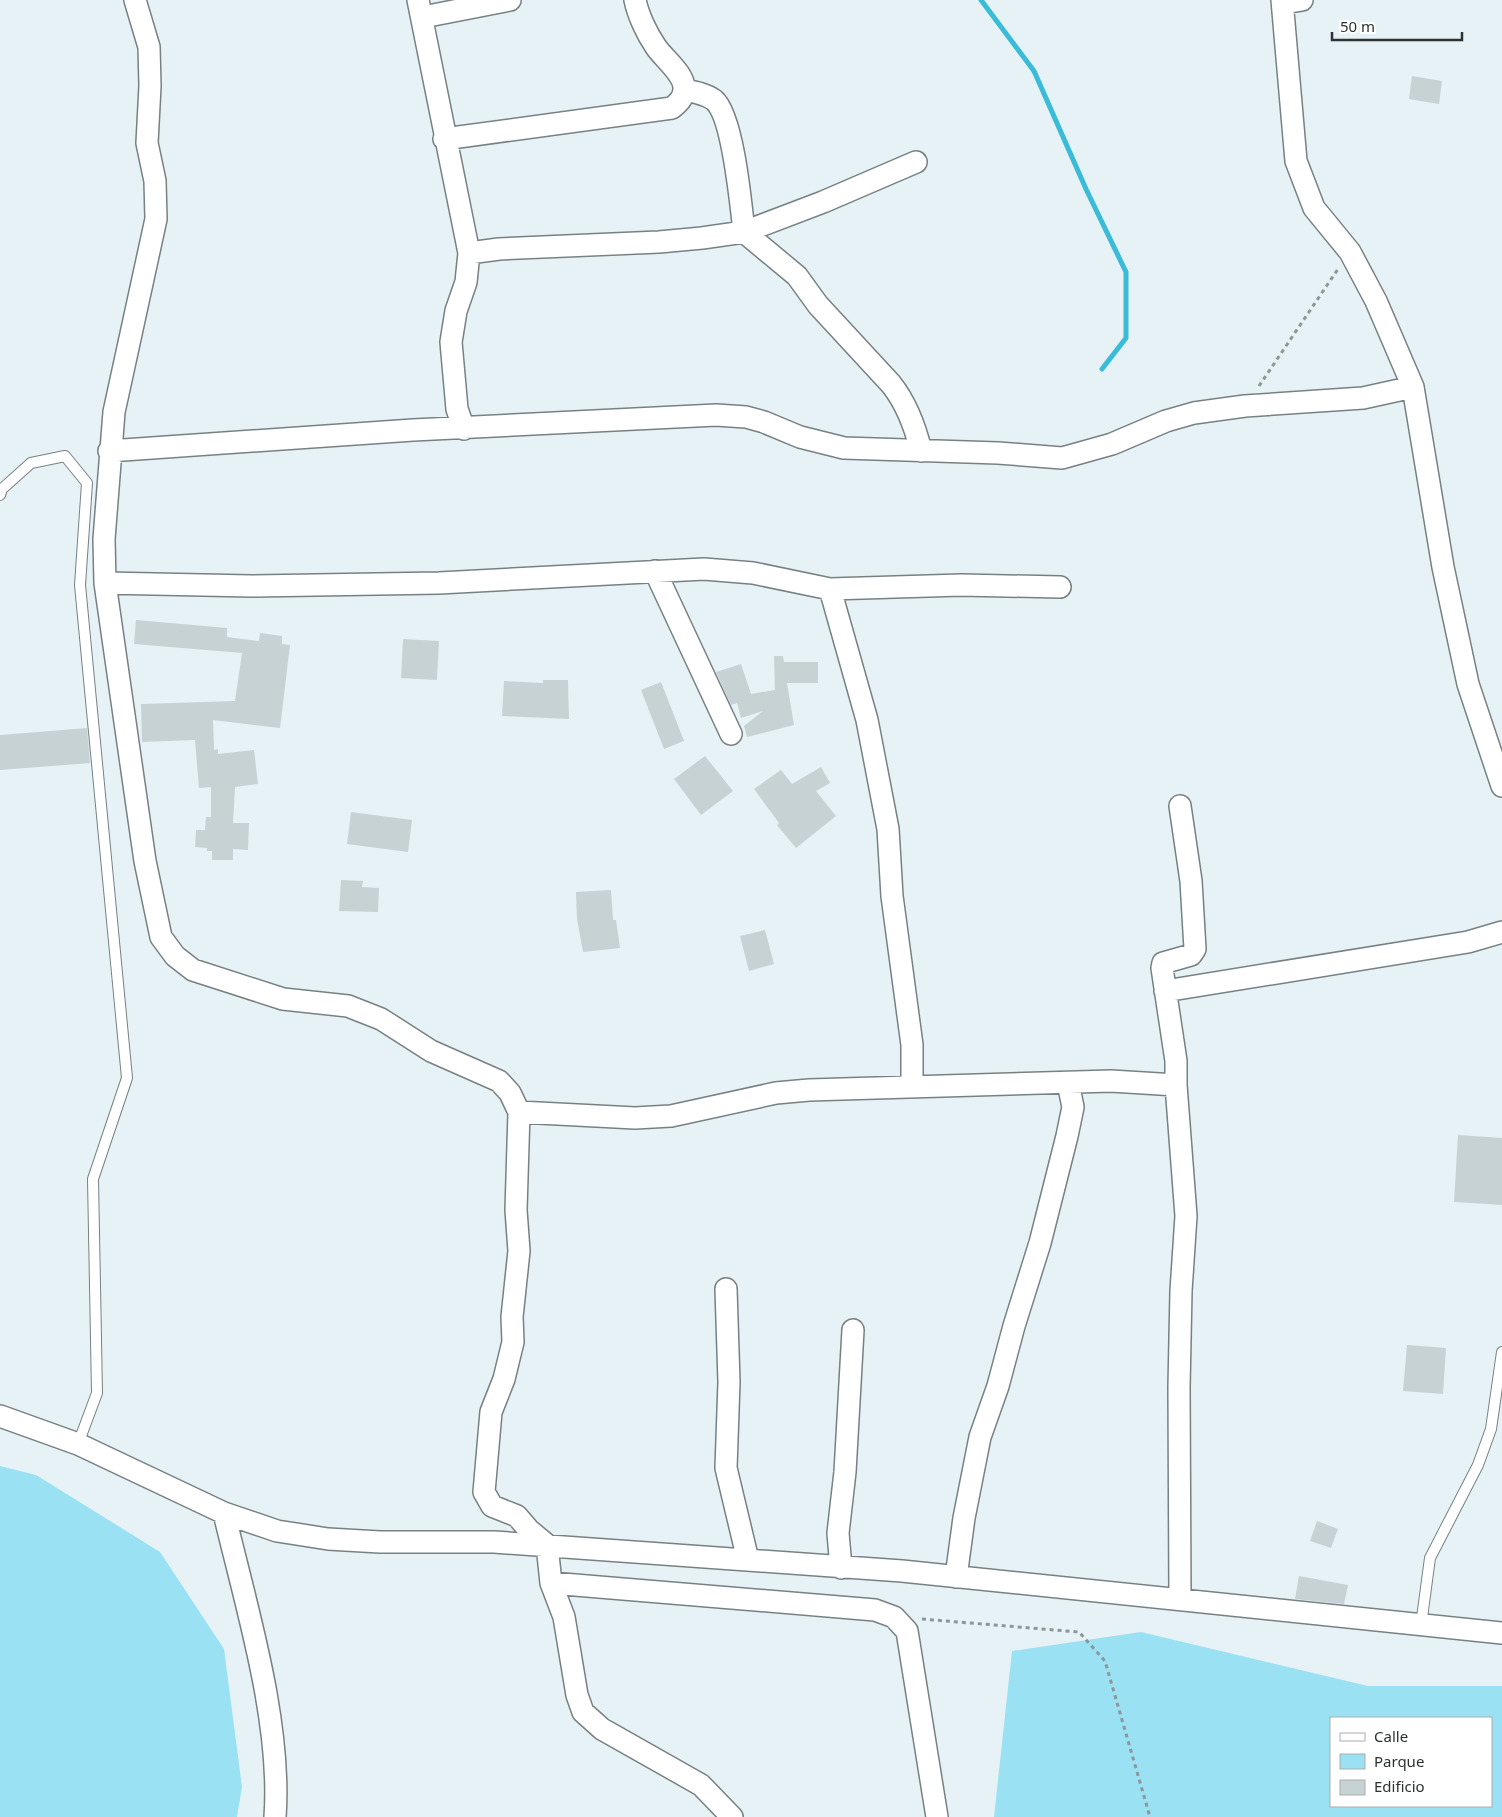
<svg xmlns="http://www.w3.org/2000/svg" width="1502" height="1817" viewBox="0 0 1502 1817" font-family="'Noto Sans',sans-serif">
	<rect width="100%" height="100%" fill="#e6f2f5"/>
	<path fill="#9ae1f3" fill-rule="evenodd" d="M0,1466l36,9 124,77 64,97 18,138 -5,30h-237z
		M1141,1632l227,54h134v131h-508l18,-166zM1491,1718v88h-160v-88z"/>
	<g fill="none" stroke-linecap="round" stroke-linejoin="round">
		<path stroke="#3abbd7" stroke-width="5" d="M981,0l53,71 52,118 40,83v66l-24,31"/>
	</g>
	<path fill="#c7d2d5" d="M1412,76l30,5 -3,23 -30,-5z
		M136,620l91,8v9l32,4 1,-8 22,3v8l8,1 -10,83 -67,-8 1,30 4,-1v5l36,-4 4,34 -23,3 -2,36h16l-1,27 -15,-1v11h-21v-9h-5v-3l-12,-1 1,-17h9l1,-13h5v-30l-12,1 -4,-48 -53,2 -1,-38 94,-3 7,-48 -108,-9z
		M403,639l36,2 -2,39 -36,-2z
		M774,656h9l1,6h34v21h-31l7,42 -47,12 -3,-11 19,-15 -22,7 -4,-15 -6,2 -15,-33 25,-8 10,30 24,-4z
		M543,680h25l1,39 -67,-3 2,-35 39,2z
		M661,682l23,59 -20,8 -23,-59z
		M87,728l3,35 -90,7v-35z
		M705,756l28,35 -32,24 -27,-36z
		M821,767l9,16 -14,8 20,25 -40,32 -19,-23 2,-2 -25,-34 27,-19 11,14z
		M351,812l61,8 -4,32 -61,-8z
		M341,880l22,1 -1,6 17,1 -1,24 -39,-1z
		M611,890l2,30h3l4,28 -37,4 -6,-33 -1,-27z
		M765,930l9,34 -25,7 -9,-35z
		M1458,1135l44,3v67l-48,-3z
		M1407,1345l39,3 -3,46 -40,-3z
		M1317,1521l21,8 -7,19 -21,-7z
		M1299,1576l49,9 -4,19 -49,-5z"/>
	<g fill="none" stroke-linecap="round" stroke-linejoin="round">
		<g stroke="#778184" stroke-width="12">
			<path id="service" d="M0,495l2,-6 29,-26 34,-7 22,27 -7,102 47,493 -34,101 4,214 -19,51
				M1421,1625l9,-67 48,-93 13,-36 11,-77"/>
		</g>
		<g stroke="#778184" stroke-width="24">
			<path id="minor" d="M135,0l14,47 1,39 -3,57 8,38 1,38 -42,193 -10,127 1,44 40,278 16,76 14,19 18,14 90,29 65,7 33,13 50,32 68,30 11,12 9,19 -3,98 3,41 -7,66 1,25 -9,37 -13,33 -7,80 8,14 25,10 12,14 18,15 4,38 13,34 13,78 6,17 19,17 99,56 31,32
				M418,0l51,253 -3,29 -10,29 -5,31 6,67 7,20
				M1282,0l14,161 18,47 36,44 26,49 37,86 30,180 25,117 34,102
				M1284,3l18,-3
				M423,17l87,-17
				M685,90c10,2 21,4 29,10 19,16 27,105 30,132l53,44 21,29 73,79c16,20 24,42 30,67
				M444,139l228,-31c6,-5 12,-10 12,-19 1,-15 -20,-30 -28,-42 -9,-13 -18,-32 -21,-47
				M469,253l30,-4 160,-7 43,-4 42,-6 79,-30 93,-40
				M109,451l304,-21 303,-15 30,2 18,5 36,15 44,11 154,5 64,5 50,-14 54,-23 28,-8 51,-7 118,-8 50,-11
				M655,571l76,163
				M105,583l146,3 188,-3 265,-14 49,4 77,16 131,-4 99,2
				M830,589l37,131 21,109 4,67 20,149v41
				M1165,991l303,-49 34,-10
				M1176,1085l10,131 -5,75 -2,96 1,212
				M519,1112l116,6 36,-2 105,-23 33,-3 302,-9 65,4v-24l-14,-93 1,-5 28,-8 4,-6 -4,-68 -11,-75
				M726,1289l3,93 -3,86 22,92
				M0,1416l78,28 146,69 53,18 51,8 52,3h114l408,29 600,62
				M224,1513c22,93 58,209 51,304
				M841,1568l-3,-35 7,-61 8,-142
				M956,1577l8,-59 16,-81 18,-51 16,-60 26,-83 27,-107 6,-29 -5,-24
				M551,1583l324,27 19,7 13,14 30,186"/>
		</g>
		<path stroke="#8d9698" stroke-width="3" stroke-dasharray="4 4" stroke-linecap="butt" d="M1259,386l79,-117
			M922,1619l157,13 26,29 45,156"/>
		<use href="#service" stroke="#fff" stroke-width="10"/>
		<use href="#minor" stroke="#fff" stroke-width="21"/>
	</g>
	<rect x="1330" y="1717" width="162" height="90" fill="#ffffff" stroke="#abadad"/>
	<rect x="1340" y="1733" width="25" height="8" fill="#ffffff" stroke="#abadad"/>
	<text x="1374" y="1742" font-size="15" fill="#2c3132">Calle</text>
	<rect x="1340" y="1754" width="25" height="15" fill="#9ae1f3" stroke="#abadad"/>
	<text x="1374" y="1767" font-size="15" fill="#2c3132">Parque</text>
	<rect x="1340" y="1780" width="25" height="15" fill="#c7d2d5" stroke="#abadad"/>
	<text x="1374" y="1792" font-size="15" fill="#2c3132">Edificio</text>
	<path d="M1332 32v8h130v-8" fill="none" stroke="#2c3132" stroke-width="2.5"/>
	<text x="1340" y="32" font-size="15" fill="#2c3132" stroke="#ffffff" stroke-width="4" paint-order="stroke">50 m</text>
</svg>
